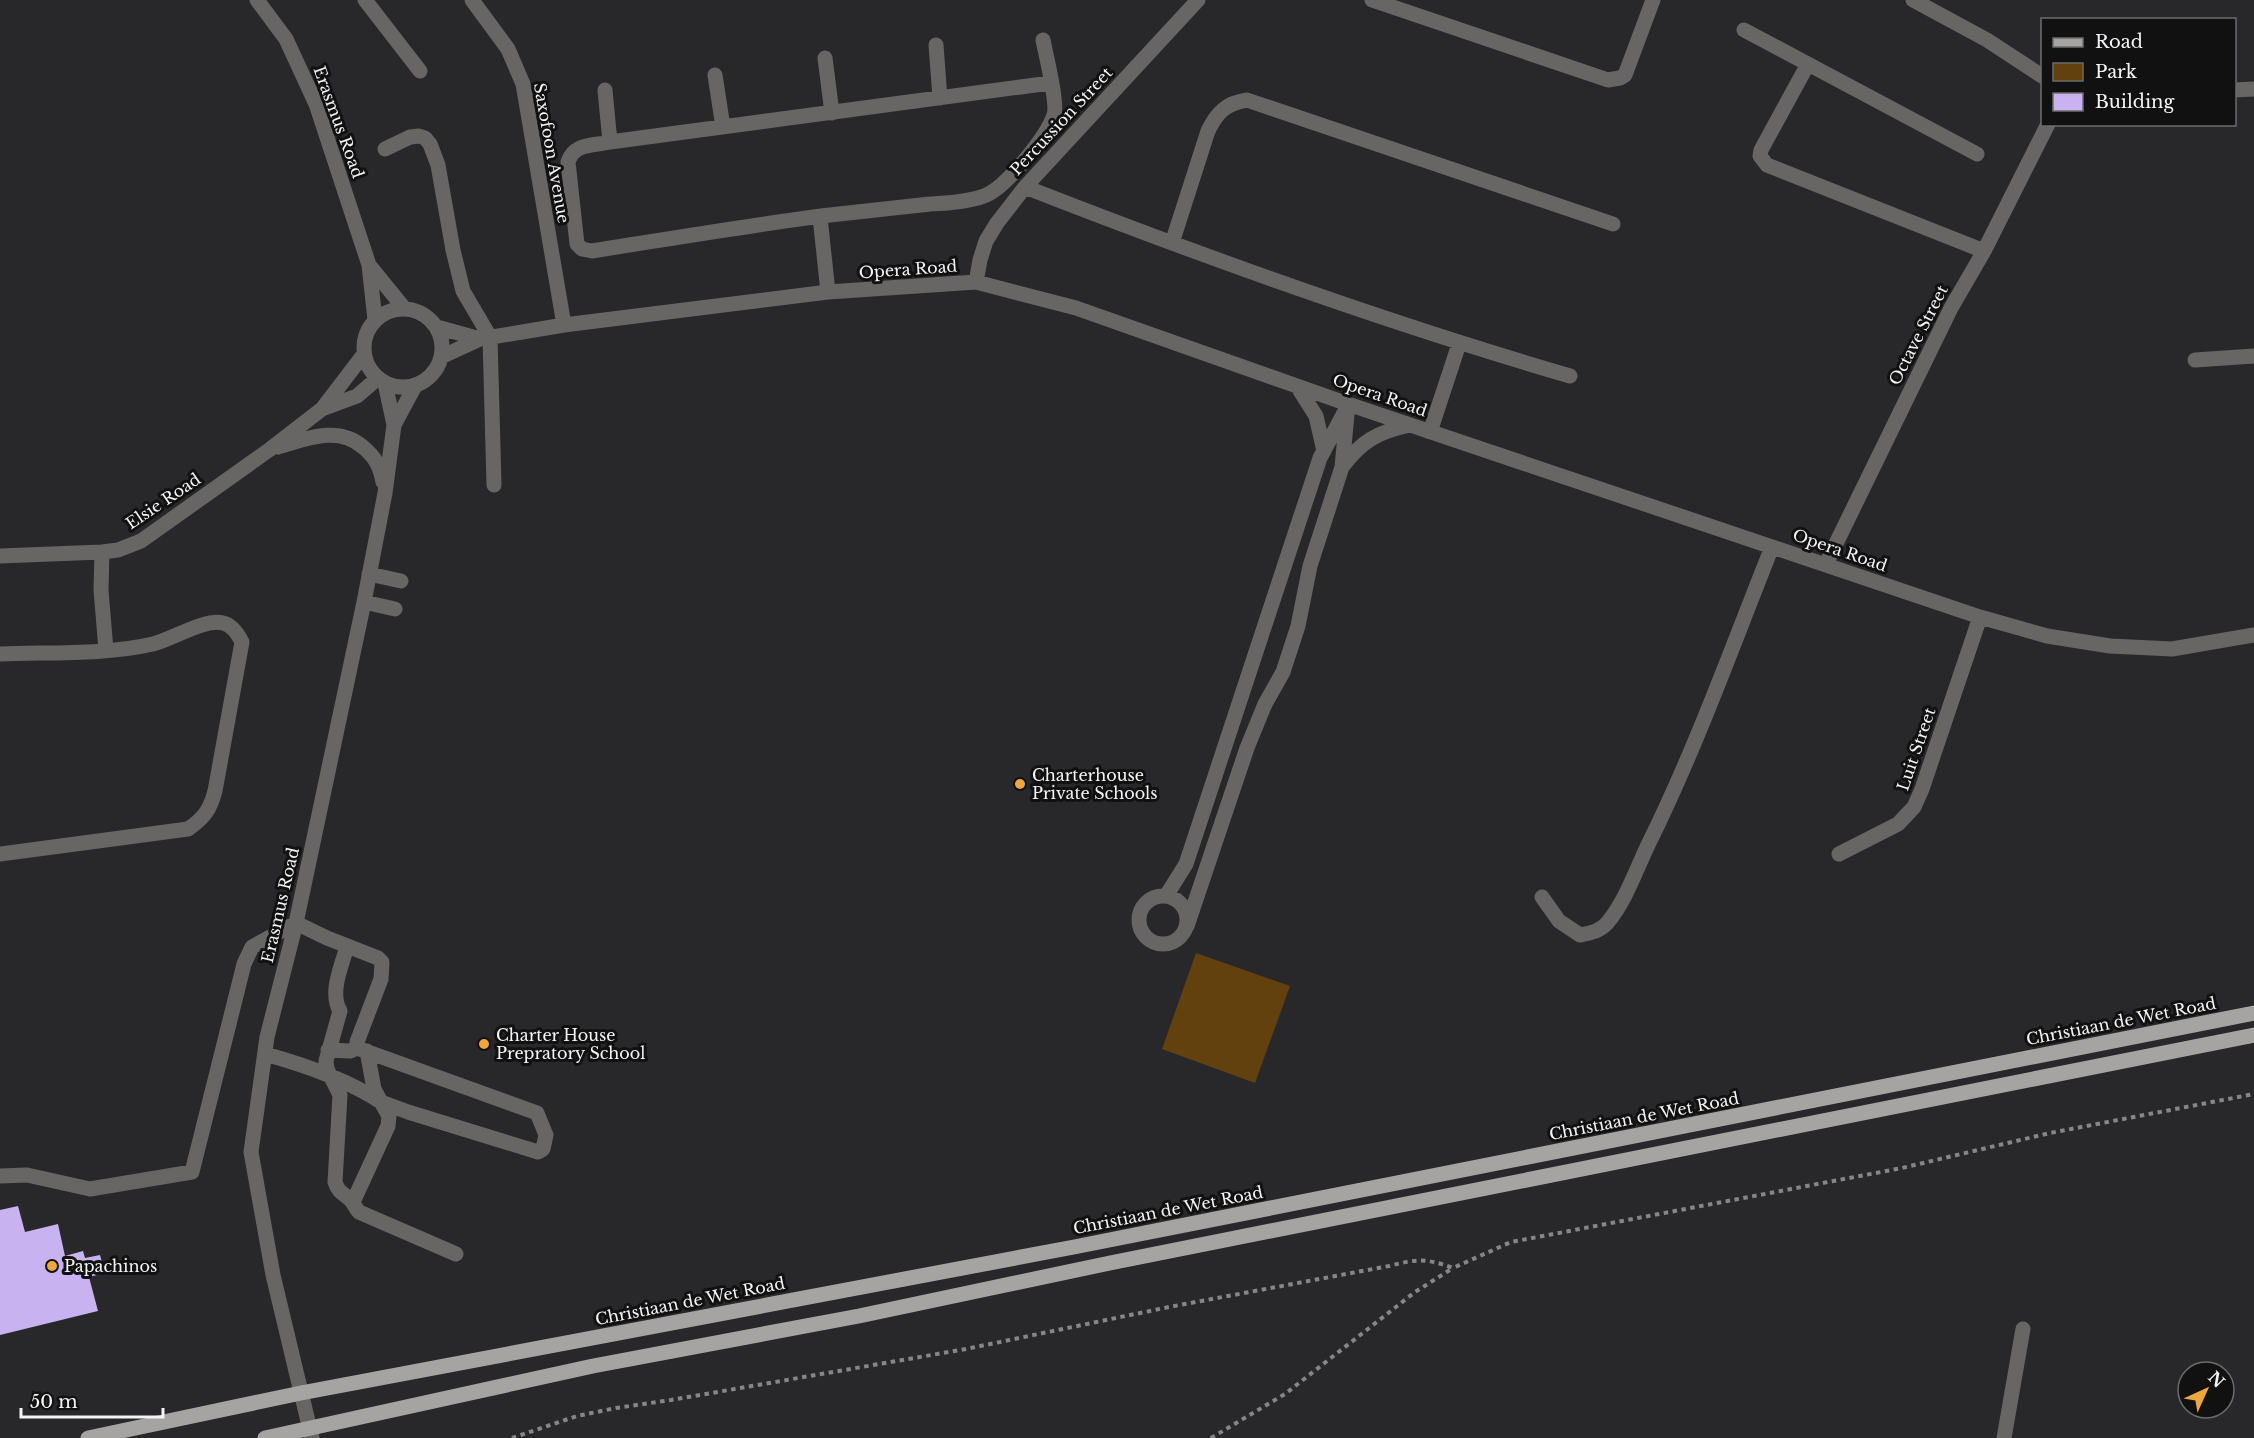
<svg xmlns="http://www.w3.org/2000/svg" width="2254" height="1438" viewBox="0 0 2254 1438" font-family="'Libre Baskerville',serif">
	<rect width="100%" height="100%" fill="#28282a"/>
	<path fill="#62410f" d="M1196,953l94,33 -35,97 -93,-34z"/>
	<path fill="#c8b2ef" d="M18,1206l7,26 33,-8 7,32 18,-5 2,7 15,-3 5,18 -16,4 9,34 -98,24v-125z"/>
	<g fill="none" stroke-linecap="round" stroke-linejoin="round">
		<path stroke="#868688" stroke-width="4" stroke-dasharray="4.5 4.5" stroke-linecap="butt" d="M512,1438l65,-22 39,-8 55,-8 295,-51 203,-42 220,-41c27,-7 37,-8 64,2l58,-26 391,-74 148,-35 204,-39
			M1211,1438l74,-44 130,-102 38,-24"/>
		<path stroke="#676665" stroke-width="15" d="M257,0l29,39 30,65 53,161 6,55
			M365,0l55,71
			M472,0l36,49 15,35 41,241
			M1372,0l236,80 12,-2 5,-3 28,-75
			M1913,0l74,40 55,36
			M1744,30l64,34
			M1043,40c3,15 15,64 11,75 -7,21 -49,74 -70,81 -16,6 -37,7 -54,8 -36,4 -73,8 -109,12 -76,10 -153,23 -229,35l-10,-2 -5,-5 -9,-82c6,-19 24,-16 42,-20l440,-59
			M936,45l4,53
			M825,58l7,55
			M715,75l8,52
			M605,90l5,52
			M2234,90l20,-1
			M385,149l25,-12 9,-1 6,2 5,6 8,21 15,85 10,41 27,46 4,148
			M1977,154l-169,-90 -47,86 -1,6 7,9 217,86
			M1025,187c179,70 360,135 545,189
			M820,217l8,75
			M1172,243l36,-112c9,-19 19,-28 39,-31l366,124
			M369,265l35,43
			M976,282l4,-22 6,-19 11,-18 28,-36 173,-187
			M364 348a39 39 0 1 1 78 0a39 39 0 1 1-78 0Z
			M437,327l43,12
			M441,357l39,-18 84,-14 264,-33 148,-10 100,26 272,96 632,213 67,19 63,10 62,3 82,-14
			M2195,360l59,-4
			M385,383l9,42
			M1297,386l19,30 8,35
			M322,409l35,-13 21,-18
			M1430,432l29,-88
			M278,447c28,-8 60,-22 85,0 12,10 17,19 20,35
			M1342,467c20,-26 35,-35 68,-42
			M102,552l-1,38 5,60
			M0,556l102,-4 16,-2 23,-9 128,-91 53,-41 42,-55
			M1826,564l125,-256 33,-57 64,-127
			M369,574l32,7
			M364,602l31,7
			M0,654c49,-2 105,1 153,-10 18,-4 52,-26 70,-21 9,2 15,11 19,19l-27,149c-5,19 -11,27 -27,38l-188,25
			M1839,854l59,-30 16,-17 8,-18 58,-172
			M1139 920a24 24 0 1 1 48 0a24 24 0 1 1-48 0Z
			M1166,896l20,-32 134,-406 24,-45
			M1542,897l17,24 21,14c11,-2 21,-4 28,-13 18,-22 28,-52 40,-77 48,-97 84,-198 124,-298
			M296,923l31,15 51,20 4,4 -1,17 -24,63v6l180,65 9,22 -3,14 -5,3 -130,-40 -27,-10 8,14 -1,10 -35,76
			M1187,926l60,-178 18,-44 18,-32 15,-46 12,-60 32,-99 6,-63
			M347,946c-5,20 -18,46 -7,65l-14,50 1,8 13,26 -5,87c4,13 12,12 18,21 2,3 3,6 6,9l97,42
			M328,1050l22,1 7,-3
			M367,1051l7,38 7,13
			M265,1054c40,11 81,25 116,48
			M0,1176l27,-1 63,14 102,-17 52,-208 8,-17 44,-24
			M312,1438l-39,-163 -22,-123 16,-115 29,-114 68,-321 21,-109 9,-68 21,-39
			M2004,1438l19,-109"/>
		<path stroke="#a6a4a2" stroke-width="15" d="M88,1438l213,-45 773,-146 1180,-234
			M265,1438l328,-72 266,-50 251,-53 1144,-228"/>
	</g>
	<g fill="#eea73c" stroke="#111112" stroke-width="2">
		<circle cx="1020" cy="784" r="6"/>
		<circle cx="484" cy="1044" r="6"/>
		<circle cx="52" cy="1266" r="6"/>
	</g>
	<g text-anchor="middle" stroke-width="6" stroke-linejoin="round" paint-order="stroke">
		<g font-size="16" fill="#f4f3f5" stroke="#111112">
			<text transform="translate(1061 121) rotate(-47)" y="6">Percussion Street</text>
			<text transform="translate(339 122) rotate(70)" y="6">Erasmus Road</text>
			<text transform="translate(552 153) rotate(80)" y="6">Saxofoon Avenue</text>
			<text transform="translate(908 269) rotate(-4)" y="6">Opera Road</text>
			<text transform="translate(1918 335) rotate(-63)" y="6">Octave Street</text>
			<text transform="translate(1380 395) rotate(19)" y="6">Opera Road</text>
			<text transform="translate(163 501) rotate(-34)" y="6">Elsie Road</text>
			<text transform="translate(1840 550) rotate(19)" y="6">Opera Road</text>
			<text transform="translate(1916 749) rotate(-71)" y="6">Luit Street</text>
			<text transform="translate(280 905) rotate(-77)" y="6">Erasmus Road</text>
			<text transform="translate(2121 1021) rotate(-11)" y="6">Christiaan de Wet Road</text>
			<text transform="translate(1644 1116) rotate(-11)" y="6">Christiaan de Wet Road</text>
			<text transform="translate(1168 1210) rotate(-11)" y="6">Christiaan de Wet Road</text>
			<text transform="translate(690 1301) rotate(-11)" y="6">Christiaan de Wet Road</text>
		</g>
		<g font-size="16" fill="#f4f3f5" stroke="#111112" text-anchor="start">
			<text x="1032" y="781">Charterhouse<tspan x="1032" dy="18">Private Schools</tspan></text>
			<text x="496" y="1041">Charter House<tspan x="496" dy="18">Prepratory School</tspan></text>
			<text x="64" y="1272">Papachinos</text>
		</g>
	</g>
	<rect x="2041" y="18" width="195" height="108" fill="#111112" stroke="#6c6b6d" stroke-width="1.5"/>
	<rect x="2053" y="38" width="30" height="9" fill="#a6a4a2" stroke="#6c6b6d" stroke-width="1.5"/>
	<text x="2095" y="48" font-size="18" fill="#f4f3f5">Road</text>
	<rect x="2053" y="63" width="30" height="18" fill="#62410f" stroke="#6c6b6d" stroke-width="1.5"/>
	<text x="2095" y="78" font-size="18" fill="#f4f3f5">Park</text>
	<rect x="2053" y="93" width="30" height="18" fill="#c8b2ef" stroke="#6c6b6d" stroke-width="1.5"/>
	<text x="2095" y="108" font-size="18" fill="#f4f3f5">Building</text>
	<g transform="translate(2206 1390) rotate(45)"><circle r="28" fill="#111112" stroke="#6c6b6d" stroke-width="1.5"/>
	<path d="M0-4.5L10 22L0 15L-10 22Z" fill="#eea73c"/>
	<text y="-9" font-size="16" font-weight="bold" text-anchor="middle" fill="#f4f3f5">N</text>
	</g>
	<path d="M21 1408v9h142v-9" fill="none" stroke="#f4f3f5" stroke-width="3"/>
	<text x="30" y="1408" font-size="18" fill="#f4f3f5" stroke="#111112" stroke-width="4.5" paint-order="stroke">50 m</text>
</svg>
